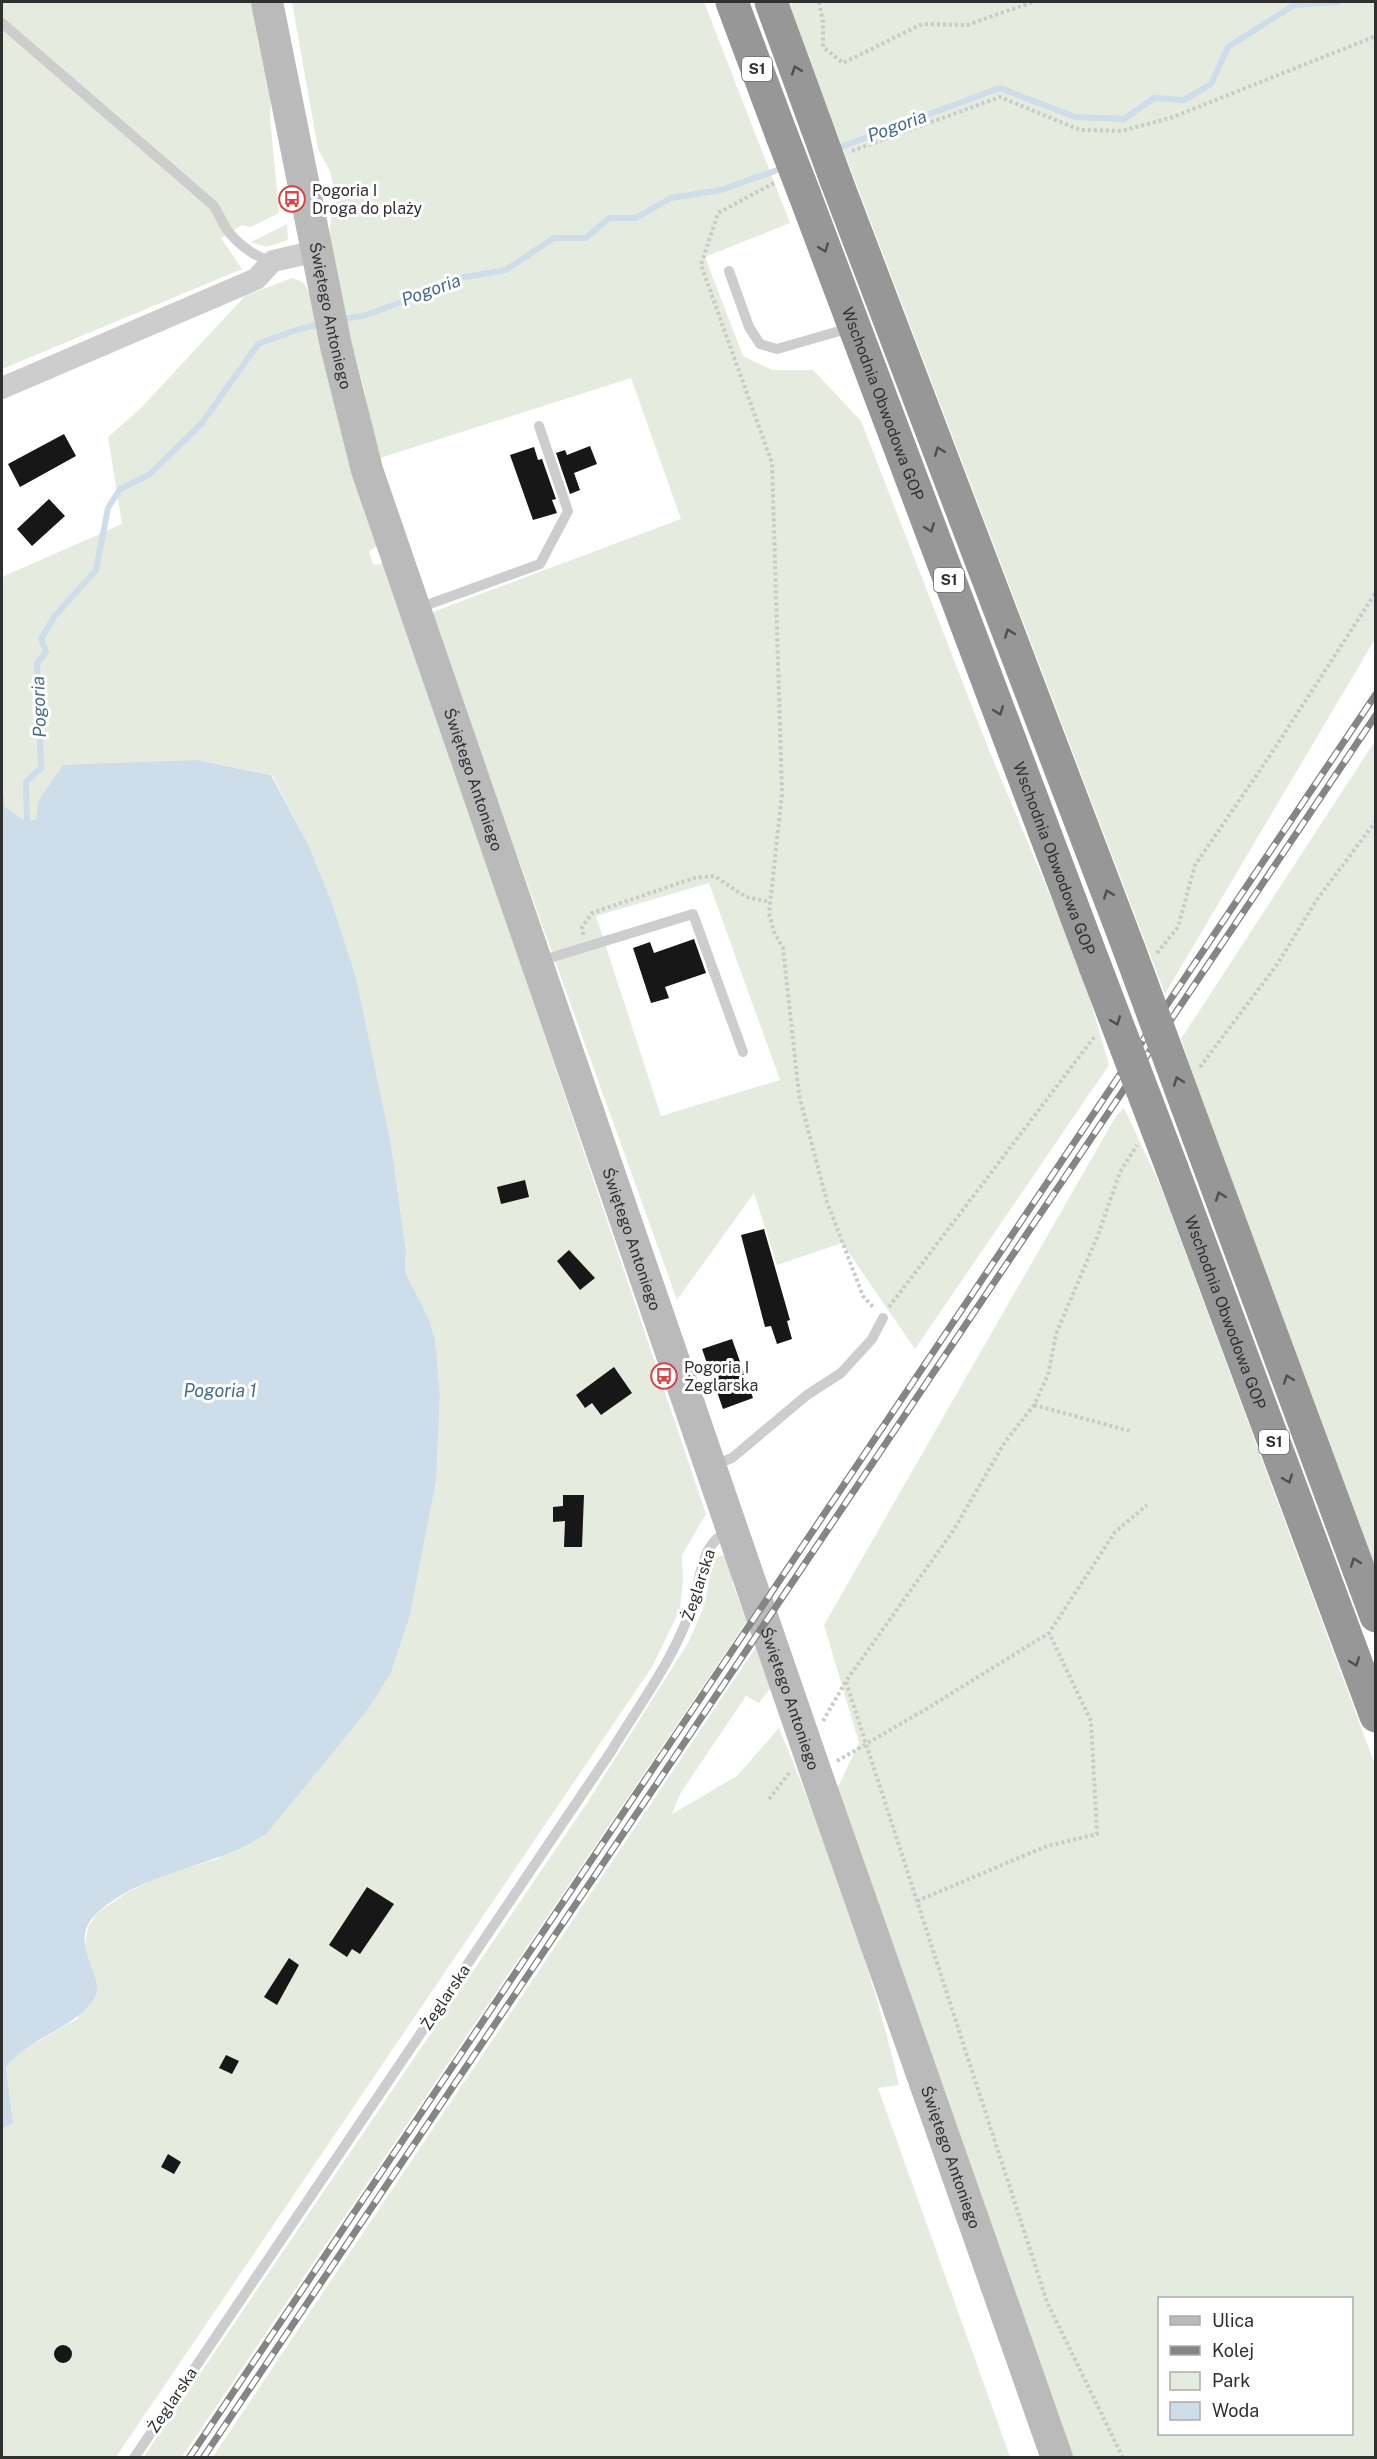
<svg xmlns="http://www.w3.org/2000/svg" width="1377" height="2459" viewBox="0 0 1377 2459" font-family="'Public Sans',sans-serif">
	<rect width="100%" height="100%" fill="#fff"/>
	<path fill="#e5ebdf" fill-rule="evenodd" d="M2,2h251l18,92 -1,23 9,96 -28,14 -9,-2 -21,13 21,31 -240,100z
		M292,2h412l86,221 -85,34 38,99 29,14h41l48,51 128,329 93,222 27,93 -194,284 -73,-106 -65,22 -23,-72 -77,107 -247,-687 251,-94 -50,-141 -254,81 -13,-71 -15,-53 -19,-89v-19l4,-38 -4,-18 -12,-22zM709,883l71,197 -119,36 -65,-200z
		M787,2h588v637l-210,355z
		M287,224l1,16 -22,7 -15,-5z
		M292,278l11,4 11,18 64,246 -9,5 4,14 10,-2 20,53 303,898 -24,41 1,25 -3,29 -28,58 -536,790h-114v-328l11,-6 -7,-56 10,-13 61,-35 19,-36 -12,-33 4,-23 9,-14 31,-21 37,-18 53,-15 173,-186 19,-57 26,-135 4,-86 -5,-56 -7,-22 -23,-45 1,-21 -15,-107 -35,-167 -25,-77 -23,-56 -36,-69 -75,-15 -157,40 -4,19 -9,3 -22,-15 -3,-29v-201l120,-53 -14,-87 32,-28 105,-113z
		M1375,741v826l-160,-425 -34,-103z
		M1124,1108l37,79 214,578v692h-306l-234,-664 24,-50 -35,-118 292,-509zM1160,2298h192v136h-192z
		M726,1555l13,24 -7,3 15,39 -565,836 -39,1 444,-655 101,-160 15,-34 10,-46 5,-7z
		M756,1647l16,39 -13,17 -13,-7 -66,98 -8,20 65,-38 42,-48c48,116 92,235 120,357l-21,3 132,369 -798,1z"/>
	<path fill="#cddde9" d="M197,760l74,15 37,69 23,56 25,77 35,167 15,107 -1,21 23,45 7,22 5,56 -4,86 -26,135 -19,57 -26,40 -98,120c-52,36 -120,36 -169,79 -34,31 9,64 -3,85 -20,33 -65,39 -89,70l7,56 -11,6v-1351l3,29 22,15 9,-3 3,-19 24,-35z"/>
	<g fill="none" stroke-linecap="round" stroke-linejoin="round">
		<path stroke="#cddde9" stroke-width="6" d="M835,149l165,-61 75,29 49,2 30,-21 30,2 27,-16 17,-37 66,-42 44,-3
			M340,320l26,-5 60,-22 28,-14 52,-9 48,-32h32l23,-20h27l35,-20 50,-8 62,-22
			M27,822l-1,-40 15,-14 -4,-105 9,-11 -5,-13 13,-22 42,-47 12,-62 12,-19 30,-15 52,-51 56,-79 38,-14 25,-6"/>
	</g>
	<path fill="#171717" d="M64,434l12,22 -56,31 -12,-23z
		M590,446l7,18 -23,9 6,17 -10,4 -14,-41 9,-3 2,5z
		M534,447l4,13 4,-1 14,40 -4,1 5,13 -24,7 -23,-65z
		M49,499l16,17 -33,30 -15,-17z
		M694,939l12,34 -41,14 4,11 -18,5 -18,-55 17,-6 4,11z
		M525,1180l4,17 -28,7 -4,-17z
		M764,1229l26,91 -3,1 5,18 -15,5 -6,-18 -6,1 -24,-92z
		M569,1250l26,28 -15,12 -23,-29z
		M732,1339l21,59 -30,11 -21,-60z
		M614,1367l18,26 -31,22 -9,-12 -7,5 -9,-13z
		M563,1495h21l-2,52h-18l1,-26 -12,1v-15l10,-1z
		M367,1887l27,17 -34,50 -8,-5 -5,8 -18,-12z
		M289,1958l10,7 -22,40 -13,-8z
		M226,2055l13,6 -7,13 -13,-6z
		M168,2154l13,8 -7,12 -13,-7z
		M54 2354a9 9 0 1 1 18 0a9 9 0 1 1-18 0Z"/>
	<g fill="none" stroke-linecap="round" stroke-linejoin="round">
		<path stroke="#cacaca" stroke-width="4" stroke-dasharray="3 3" stroke-linecap="butt" d="M819,2l4,20v25l20,16 79,-39 45,1 66,-23
			M852,151l148,-54 80,33 42,1 51,-14 203,-81
			M774,183l-56,30 -17,52 71,198 10,331 -13,119 5,19 9,16 16,147 28,107 36,94 11,12
			M583,935l-1,-8 10,-14 102,-35 20,-2 32,21 24,5
			M1157,953l21,-26 17,-62 74,-108 107,-165
			M1200,1067l76,-101 42,-68 58,-77
			M889,1307l206,-271
			M1034,1405l96,26
			M846,1682l201,620 76,156
			M823,1721l23,-40 107,-150 52,-89 29,-37 14,-30 8,-41 42,-99 22,-63 17,-27
			M837,1761l89,-52 123,-76 66,-101 32,-27
			M769,1799l21,-27
			M917,1901l130,-55 50,-12 -6,-113 -42,-88"/>
		<path stroke="#cdcdcd" stroke-width="10" d="M2,23l211,182c6,8 9,18 15,26 10,13 29,28 45,30
			M729,271l20,56 11,17 17,5 73,-21
			M416,609l124,-45 28,-53 -29,-85
			M540,961l153,-47 50,138
			M714,1465l18,-7 75,-63 34,-22 31,-34 11,-21
			M134,2458l478,-708c29,-48 66,-96 82,-151 8,-27 7,-57 37,-69"/>
		<path stroke="#cdcdcd" stroke-width="22" d="M2,388l254,-109 17,-18 44,-10"/>
		<path stroke="#bababa" stroke-width="32" id="s1" d="M267,2l69,344 31,124 449,1303 241,685"/>
		<g stroke="#979797" stroke-width="33">
			<path d="M732,2l50,134"/>
			<path d="M771,2l45,123"/>
			<path d="M836,180l293,769"/>
			<path id="s2" d="M804,193l291,773"/>
			<path d="M1198,1136l178,480"/>
			<path id="s3" d="M1172,1168l204,548"/>
		</g>
		<g stroke="#858585" stroke-width="7">
			<path id="rail" d="M189,2458l1187,-1764
				M203,2458l1173,-1743"/>
		</g>
		<use href="#rail" stroke="#fff" stroke-width="4.5" stroke-dasharray="14" stroke-linecap="butt"/>
		<path stroke="#979797" stroke-width="33" d="M816,125l20,55
			M782,136l22,57
			M1129,949l69,187
			M1095,966l77,202"/>
	</g>
	<defs><path id="oneway-chevron" d="M-2-3.5L2.5 0L-2 3.5" fill="none" stroke-width="1.6" stroke-linecap="round" stroke-linejoin="round" transform="scale(1.5)"/></defs>
	<g stroke="#4f4f4f">
		<use href="#oneway-chevron" transform="translate(796 70) rotate(-110)"/>
		<use href="#oneway-chevron" transform="translate(824 248) rotate(69)"/>
		<use href="#oneway-chevron" transform="translate(939 451) rotate(-111)"/>
		<use href="#oneway-chevron" transform="translate(930 528) rotate(69)"/>
		<use href="#oneway-chevron" transform="translate(1009 633) rotate(-111)"/>
		<use href="#oneway-chevron" transform="translate(999 711) rotate(69)"/>
		<use href="#oneway-chevron" transform="translate(1108 894) rotate(-111)"/>
		<use href="#oneway-chevron" transform="translate(1116 1021) rotate(69)"/>
		<use href="#oneway-chevron" transform="translate(1178 1081) rotate(-110)"/>
		<use href="#oneway-chevron" transform="translate(1220 1196) rotate(-110)"/>
		<use href="#oneway-chevron" transform="translate(1288 1379) rotate(-110)"/>
		<use href="#oneway-chevron" transform="translate(1288 1479) rotate(70)"/>
		<use href="#oneway-chevron" transform="translate(1355 1562) rotate(-110)"/>
		<use href="#oneway-chevron" transform="translate(1355 1662) rotate(70)"/>
	</g>
	<defs>
		<g id="bus-ring" transform="scale(1.35)"><circle r="9.5" fill="#fff" stroke="#d44448" stroke-width="1.5"/><path d="M-5-6H5V4H4V6H2V4H-2V6H-4V4H-5ZM-3.5-4V0h7V-4ZM-3.5 1.2v1.5H-2V1.2ZM2 1.2v1.5H3.5V1.2Z" fill="#d44448"/></g>
	</defs>
	<g fill-rule="evenodd">
		<use href="#bus-ring" x="292" y="199"/>
		<use href="#bus-ring" x="664" y="1376"/>
	</g>
	<g text-anchor="middle" stroke-width="6" stroke-linejoin="round" paint-order="stroke">
		<g fill="#fff" stroke="#6e6e6e" stroke-width="1.5">
			<rect x="742" y="57" width="30" height="24" rx="4.5"/>
			<rect x="934" y="568" width="30" height="24" rx="4.5"/>
			<rect x="1259" y="1430" width="30" height="24" rx="4.5"/>
		</g>
		<g font-size="15" font-weight="bold" fill="#303030">
			<text x="757" y="74">S1</text>
			<text x="949" y="585">S1</text>
			<text x="1274" y="1447">S1</text>
		</g>
		<g font-size="16" fill="#303030" stroke="#fff" text-anchor="start">
			<text x="312" y="196">Pogoria I<tspan x="312" dy="18">Droga do plaży</tspan></text>
			<text x="684" y="1373">Pogoria I<tspan x="684" dy="18">Żeglarska</tspan></text>
		</g>
		<g font-size="16" fill="#303030" stroke="#fff">
			<text dy="6" stroke="none"><textPath href="#s1" startOffset="320">Świętego Antoniego</textPath></text>
			<text dy="6" stroke="none"><textPath href="#s2" startOffset="225">Wschodnia Obwodowa GOP</textPath></text>
			<text dy="6" stroke="none"><textPath href="#s1" startOffset="806">Świętego Antoniego</textPath></text>
			<text dy="6" stroke="none"><textPath href="#s2" startOffset="711">Wschodnia Obwodowa GOP</textPath></text>
			<text dy="6" stroke="none"><textPath href="#s1" startOffset="1292">Świętego Antoniego</textPath></text>
			<text dy="6" stroke="none"><textPath href="#s3" startOffset="154">Wschodnia Obwodowa GOP</textPath></text>
			<text transform="translate(698 1585) rotate(-72)" y="6">Żeglarska</text>
			<text dy="6" stroke="none"><textPath href="#s1" startOffset="1778">Świętego Antoniego</textPath></text>
			<text transform="translate(445 1997) rotate(-56)" y="6">Żeglarska</text>
			<text dy="6" stroke="none"><textPath href="#s1" startOffset="2264">Świętego Antoniego</textPath></text>
			<text transform="translate(172 2400) rotate(-56)" y="6">Żeglarska</text>
		</g>
		<g font-size="18" font-style="italic" fill="#456c8a" stroke="#fff">
			<text transform="translate(897 126) rotate(-20)" y="6">Pogoria</text>
			<text transform="translate(431 290) rotate(-20)" y="6">Pogoria</text>
			<text transform="translate(39 707) rotate(-92)" y="6">Pogoria</text>
			<text x="220" y="1397">Pogoria 1</text>
		</g>
	</g>
	<rect width="1377" height="2459" fill="none" stroke="#303030" stroke-width="6"/>
	<rect x="1158" y="2297" width="195" height="138" fill="#ffffff" stroke="#acacac" stroke-width="1.5"/>
	<rect x="1170" y="2316" width="30" height="9" fill="#bababa" stroke="#acacac" stroke-width="1.5"/>
	<text x="1212" y="2327" font-size="18" fill="#303030">Ulica</text>
	<rect x="1170" y="2346" width="30" height="9" fill="#858585" stroke="#acacac" stroke-width="1.5"/>
	<text x="1212" y="2357" font-size="18" fill="#303030">Kolej</text>
	<rect x="1170" y="2372" width="30" height="18" fill="#e5ebdf" stroke="#acacac" stroke-width="1.5"/>
	<text x="1212" y="2387" font-size="18" fill="#303030">Park</text>
	<rect x="1170" y="2402" width="30" height="18" fill="#cddde9" stroke="#acacac" stroke-width="1.5"/>
	<text x="1212" y="2417" font-size="18" fill="#303030">Woda</text>
</svg>
